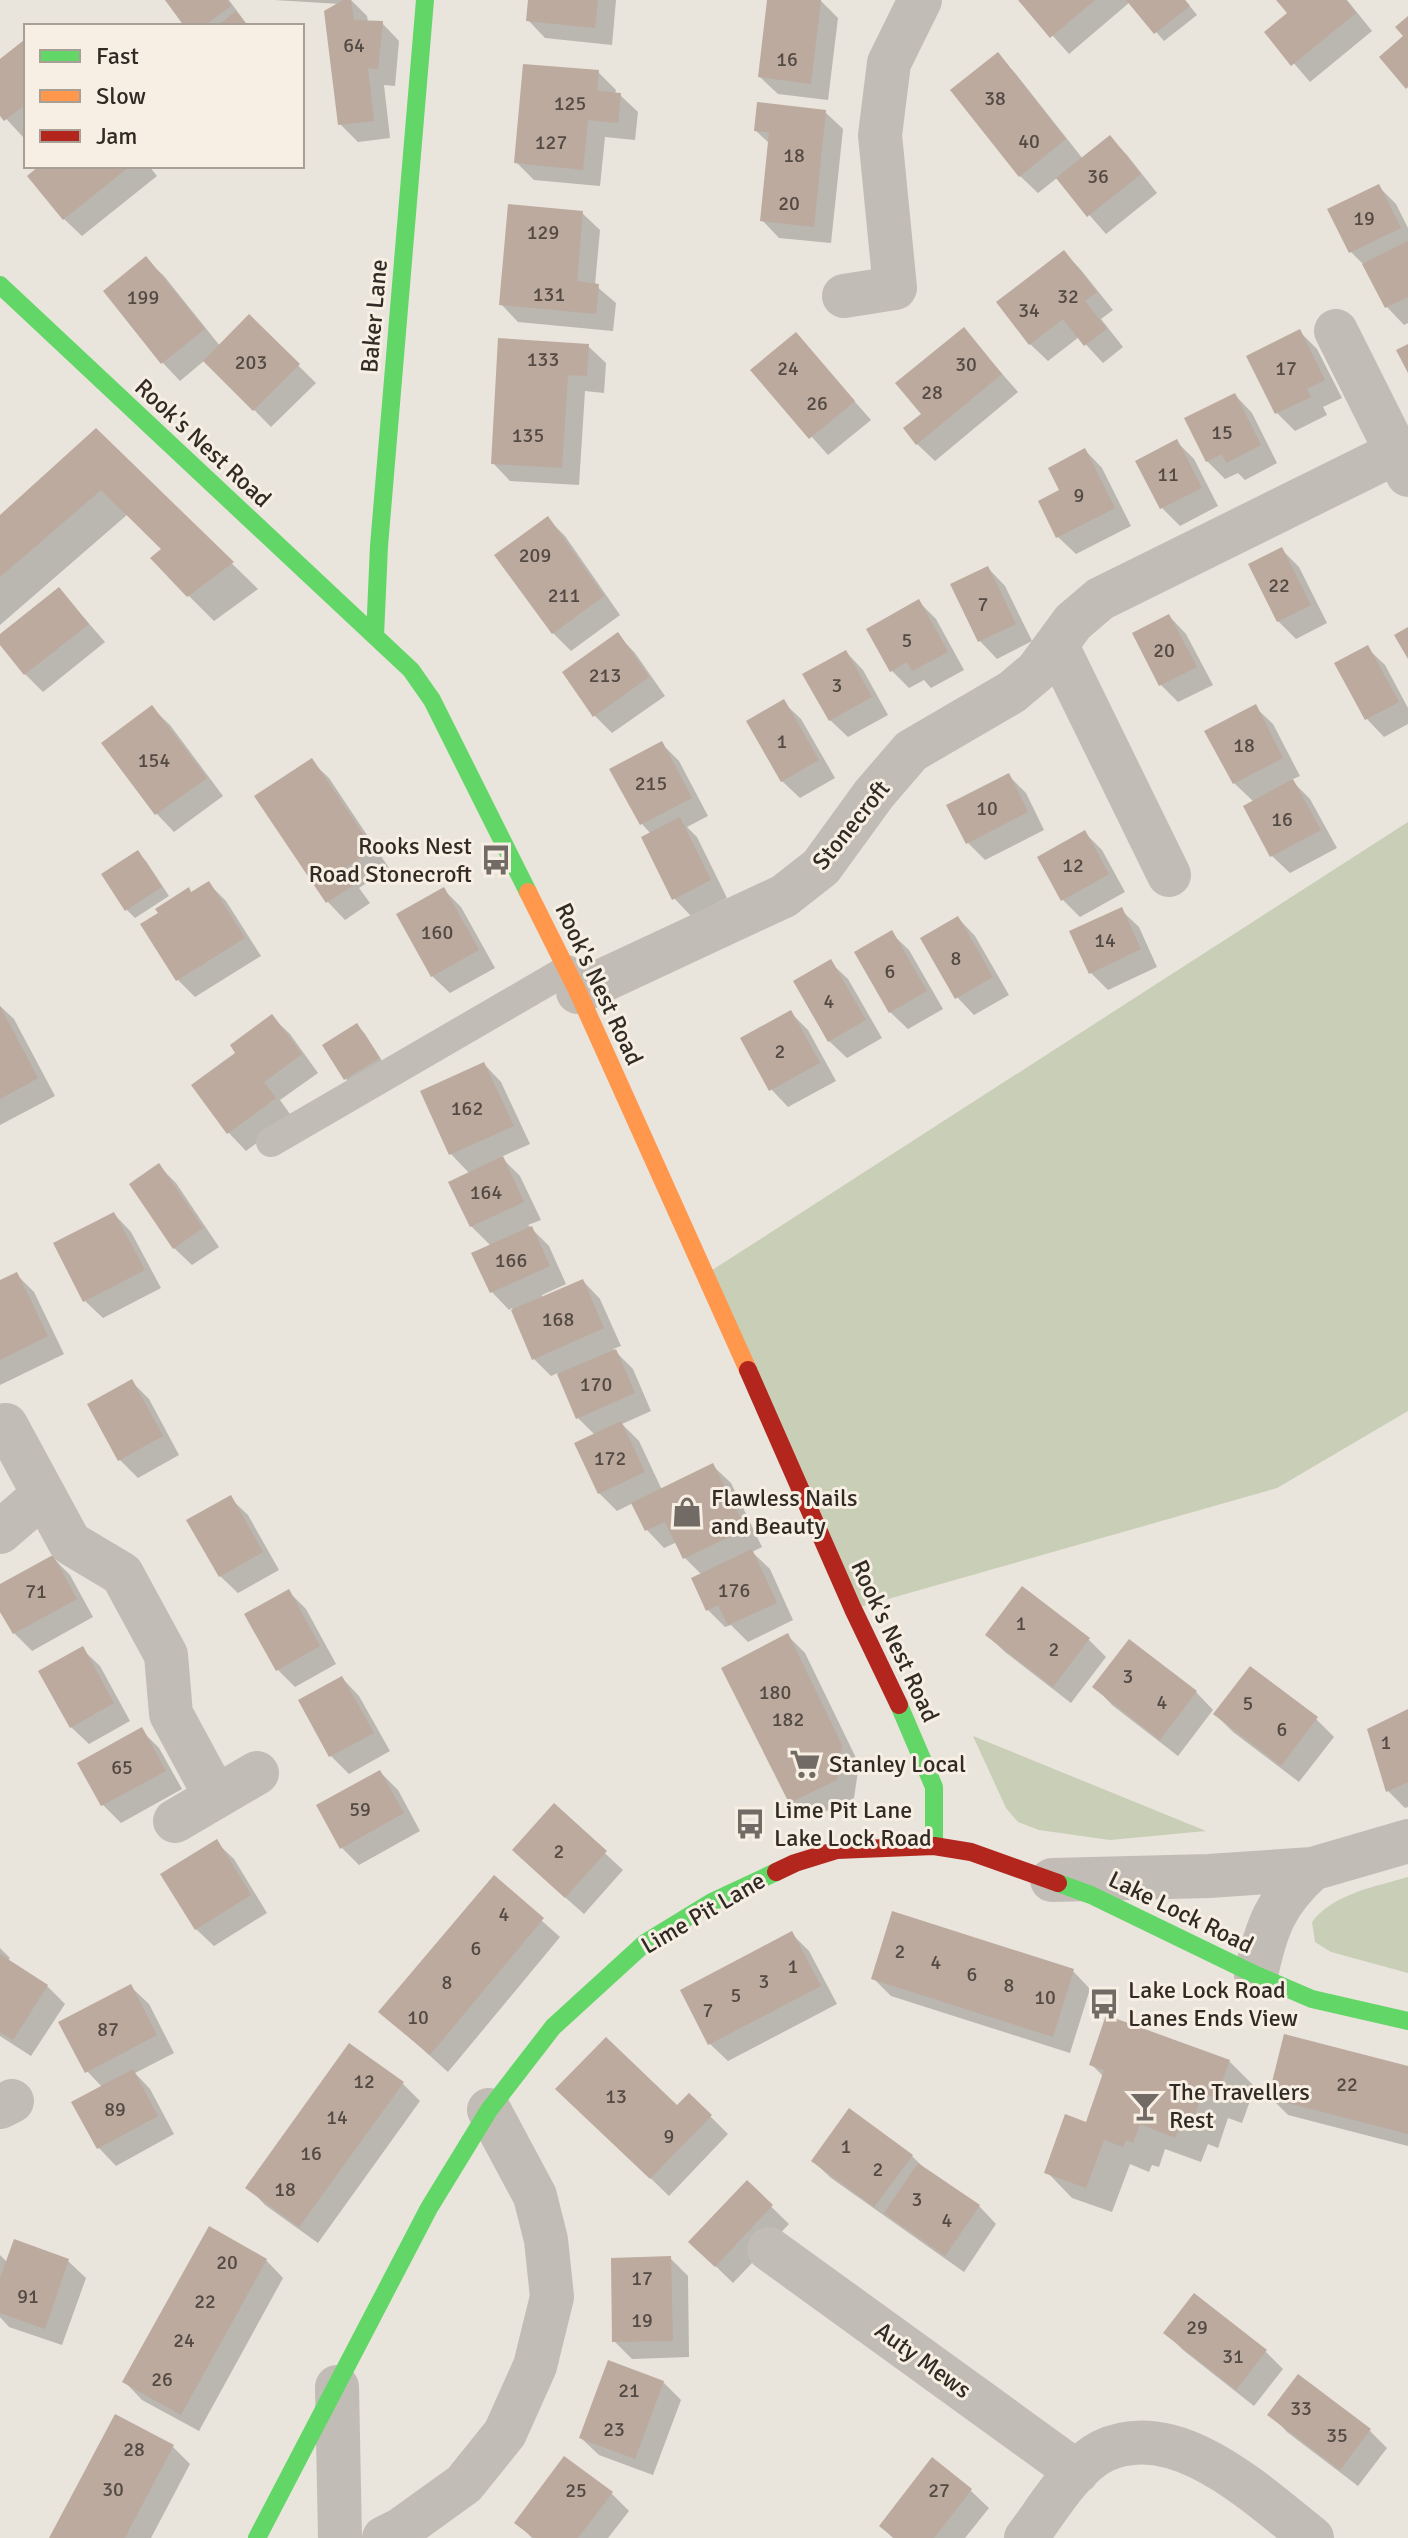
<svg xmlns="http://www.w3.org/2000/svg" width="1408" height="2538" viewBox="0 0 1408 2538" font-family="Signika,sans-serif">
	<rect width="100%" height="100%" fill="#e9e4dc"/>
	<path fill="#c9ceb7" d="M1408,822v589l-131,77 -424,121 -147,-335z
		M973,1736l233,95 -96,9 -71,-10 -21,-8 -12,-14z
		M1408,1877v96l-77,-21 -16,-10 -3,-20c22,-29 63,-35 96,-45z"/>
	<path fill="#0003" d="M167,0h62l19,26h-61z
		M274,0h77l16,16 1,6 14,1 17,18 -4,45 -11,-1 6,53 -32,4 -18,-18v-120z
		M530,0h86l-4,45 -67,-7 -17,-18z
		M769,0h51l18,18 -10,82 -50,-6 -18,-17z
		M1021,0h164l12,15 -33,26 -34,-39 -61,52z
		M1279,0h68l25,31 -62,51 -43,-50 23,-19z
		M26,45v90l-3,2 -23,-25v-50z
		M998,55l17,18 68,86 27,-22 17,18 30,38 -51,41 -49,-56 -19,15 -18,-17z
		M598,72l18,18 -1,4 5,1 18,17 -3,28 -30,-3 -5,49 -66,-6 -18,-18z
		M825,112l18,17 -12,114 -52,-5 -17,-18 8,-76 -14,-13z
		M42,166h107l8,10 -75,60 -18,-17z
		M1378,186l18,18 12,24v95l-4,2 -17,-18 -20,-39 -16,-16 -21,-42z
		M582,213l18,17 -5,55 21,18 -3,28 -95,-9 -17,-18z
		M1064,252l17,18 32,40 -12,9 22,28 -20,16 -24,-26 -31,24 -18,-17z
		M146,259l18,17 56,70 29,-29 67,66 -45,44 -66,-67 -25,21 -17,-18 -57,-71z
		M964,330l54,62 -83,69 -18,-17 7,-30z
		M1300,332l17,17 25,49 -19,9 4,8 -32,16 -18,-18 -28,-56z
		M796,335l75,85 -43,35 -75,-84z
		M588,346l18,17 -2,30 -19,-2 -6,94 -69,-4 -17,-18z
		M1235,395l17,18 25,50 -32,17 -7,-7 -13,6 -18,-18z
		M96,431l162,158 -44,32 -26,-26 -24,-46 -36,-35 -128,111v-107z
		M1176,441l18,18 24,47 -38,20 -18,-18 -25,-46z
		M1085,450l17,18 29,58 -55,28 -18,-17 3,-46z
		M548,519l17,17 55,79 -49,36 -18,-18z
		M1282,550l17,17 28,56 -31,16 -18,-18z
		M988,568l17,18 27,55 -35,18 -17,-18z
		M59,589l46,53 -62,50 -18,-18 -25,-32v-6z
		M919,602l17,17 28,51 -33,18 -7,-8 -15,8 -17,-17z
		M1169,616l17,18 27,51 -35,17 -17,-17z
		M618,635l17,18 30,43 -53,37 -18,-18z
		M1367,648l18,17 23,43v16l-24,13 -17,-18z
		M846,652l17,18 25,45 -40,22 -18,-17z
		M783,702l18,17 34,59 -35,20 -18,-17z
		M1255,707l18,17 27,52 -9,4 19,19 27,49 -47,25 -18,-17 -18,-54 -20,-19 -27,-51z
		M152,708l18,17 53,71 -49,36 -17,-18 -53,-71z
		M661,743l18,18 29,55 -21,11 10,10 30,61 -36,18 -17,-18 -23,-64 -9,-10z
		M311,761l18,17 60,90 -30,20 11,15 -25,17 -17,-18 -71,-105z
		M1008,775l18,18 18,37 -59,30 -17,-17z
		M1085,833l17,17 23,42 -45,25 -18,-18z
		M138,853l8,8 23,35 -34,22 -8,-8 -23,-35z
		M209,884l17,17 35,55 -66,41 -17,-17 -17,-67z
		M444,890l17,17 34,61 -45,25 -18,-17z
		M1121,910l18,17 18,40 -49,23 -18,-18z
		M958,918l17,18 34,59 -35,20 -17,-18z
		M891,933l18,17 34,59 -35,20 -18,-17z
		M830,962l18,17 34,59 -35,20 -18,-17z
		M0,1006l14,13 41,77 -55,29z
		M791,1013l17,17 28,51 -48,26 -17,-18z
		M272,1017l18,17 28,39 -38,27 12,17 -46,34 -17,-18 -36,-48 44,-32z
		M357,1025l8,9 21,33 -32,20 -8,-8z
		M484,1064l17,18 29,62 -29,13 19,19 21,44 -13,5 21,21 17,38 -24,11 1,3 40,-17 17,18 21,47 -8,3 20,20 18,42 -29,13 17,17 23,49 51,-24 18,17 31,64 -10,5 18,17 23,51 -45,22 -17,-17 -6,2 -17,-17 -6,-35 -17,-17 -8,-16 -13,6 -17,-18 -14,-27 -16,8 -18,-18 -4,-58 -17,-17 -20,-45 -7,3 -18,-18 -21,-50 -3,2 -17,-18 -18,-38 17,-8 -20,-20 -1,-52 -19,-20z
		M159,1166l17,17 43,64 -27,18 -18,-17z
		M114,1214l17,18 30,56 -58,30 -18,-17z
		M16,1274l18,18 30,62 -64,31v-103z
		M132,1382l17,17 30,56 -41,23 -18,-18 -30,-55z
		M230,1498l18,17 31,55 -41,23 -18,-17z
		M52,1557l18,18 23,42 -61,34 -18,-18 -14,-25v-21z
		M288,1591l18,18 30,55 -41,23 -17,-17z
		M987,1635l102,5 17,17 -35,46 -66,-51z
		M788,1636l17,17 54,111 -5,34 -45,21 -18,-17z
		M82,1649l18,17 30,55 -41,23 -18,-17z
		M342,1678l17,18 31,55 -41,23 -18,-18 -30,-55z
		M1095,1687l101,5 17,18 -35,46 -66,-51z
		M1408,1711v96l-3,1 -17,-17z
		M1215,1714l101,5 18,18 -35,45 -66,-50z
		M141,1730l18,18 23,41 -61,34 -18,-18 -23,-41z
		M380,1772l18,18 22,41 -61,34 -17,-17z
		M554,1806l69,64 -39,44 -52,-46z
		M216,1842l18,17 33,54 -53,33 -18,-17z
		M494,1878l66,59 -112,135 -67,-60z
		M792,1934l17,17 28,53 -109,57 -18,-17z
		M0,1948l10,10 -2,3 39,25 18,18 -34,52 -31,-20z
		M1073,1971l17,18 -20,64 -179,-57 -18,-18z
		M131,1987l18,17 25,49 -39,20 15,16 24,45 -58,32 -17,-18 -25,-45 29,-15 -16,-17z
		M350,2046l53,38 17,17 -102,142 -53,-38 -17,-18z
		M1229,2061l26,26 -13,36 -14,-5 -10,30 -10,-4 -7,18 -36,-13 -6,18 -7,-2 -3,7 -19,-8 -18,48 -40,-14 -25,-26 40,-47 17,-48 -13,-13z
		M1408,2068v78l-120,-31 -18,-18z
		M689,2095l39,39 -59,62 -93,-90 101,2z
		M912,2156l14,14 53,36 17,18 -32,48 -133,-94 -18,-17z
		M747,2183l42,41 -56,59 -42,-41z
		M0,2255l8,8 60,-2 18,17 -24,67 -53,-18 -9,-10z
		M670,2258l18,18 1,81 -57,2 -18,-18z
		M266,2260l17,18 -84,153 -57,-31 -17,-18z
		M1166,2333l100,19 17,17 -29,37 -71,-56z
		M663,2382l18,18 -28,75 -54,-20 -18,-17z
		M1270,2414l99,16 18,18 -29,38 -71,-54z
		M173,2447l17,17 -39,74h-100z
		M933,2460l38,31 18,17 -24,30h-72l-12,-12z
		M611,2493l18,18 -21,27h-76l-16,-16z"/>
	<path fill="#bcaa9f" d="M165,0h62l4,6 -27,20h-20z
		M343,0h8l3,20 29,1 -5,48 -10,-1 6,53 -36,4 -14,-114z
		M528,0h70l-3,28 -69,-7z
		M767,0h54l-10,84 -53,-7z
		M1018,0h77l-45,38z
		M1126,0h59l5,6 -36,28z
		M1276,0h70l10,13 -65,53 -27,-34 23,-19z
		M236,11l12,15h-31z
		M1408,16v71l-2,2 -27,-32 24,-21 -8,-9z
		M24,40l2,3v61l-22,17 -4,-5v-57z
		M998,52l68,87 -47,38 -69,-87z
		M523,64l76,6 -2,21 24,2 -3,30 -30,-3 -5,50 -69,-7z
		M757,102l69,8 -12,117 -54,-6 9,-89 -15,-1z
		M1110,135l31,39 -54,43 -31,-39z
		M39,166h91l-67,54 -36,-44z
		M1379,184l22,44 -52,25 -22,-44z
		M508,204l75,7 -6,70 22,3 -3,30 -97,-9z
		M1408,241v56l-23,11 -23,-44z
		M1064,250l33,42 -12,9 22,28 -23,17 -21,-27 -34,26 -33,-43z
		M146,256l59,73 -44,35 -58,-73z
		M249,314l51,50 -47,47 -50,-50z
		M964,327l38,47 -86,71 -13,-17 18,-14 -26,-31z
		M1300,329l25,51 -18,9 4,8 -36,17 -29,-58z
		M796,332l59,69 -46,38 -59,-69z
		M498,338l91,6 -2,32 -19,-1 -6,93 -71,-4z
		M1408,344v29l-12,-23z
		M1235,393l26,52 -35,18 -4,-9 -16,8 -22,-44z
		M96,428l138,134 -47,35 -37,-39 11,-9 -60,-59 -101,87v-62z
		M1177,439l25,49 -42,21 -25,-48z
		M1085,448l30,60 -59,30 -18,-37 21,-11 -11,-22z
		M548,516l56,80 -52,38 -58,-79z
		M1282,547l29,58 -34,17 -29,-58z
		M988,566l28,58 -38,18 -28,-58z
		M59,587l30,37 -65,51 -24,-30v-11z
		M919,599l29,53 -36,19 -5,-9 -17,10 -24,-43z
		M1169,614l28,53 -38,19 -27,-53z
		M1408,627v32l-14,-24z
		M618,632l31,45 -56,40 -31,-45z
		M1368,645l31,57 -34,18 -31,-57z
		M846,650l26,47 -43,24 -27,-47z
		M784,699l35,61 -38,22 -35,-61z
		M1256,704l27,54 -50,26 -29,-53z
		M152,705l55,73 -52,37 -54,-72z
		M662,741l30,57 -52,27 -31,-56z
		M312,758l61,91 -30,21 11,15 -28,18 -72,-107z
		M1009,773l19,39 -62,32 -20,-39z
		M1293,779l28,51 -51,27 -27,-51z
		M680,817l31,63 -39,20 -31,-63z
		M1085,830l24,44 -48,27 -24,-44z
		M138,850l24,37 -37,24 -24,-37z
		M209,881l36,57 -69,43 -36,-57 18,-11 -3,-4 34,-22 2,5z
		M444,887l35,63 -48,27 -35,-63z
		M1122,907l19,42 -52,25 -20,-43z
		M958,916l35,61 -38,22 -35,-61z
		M892,930l35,61 -38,22 -35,-61z
		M831,959l35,61 -38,22 -35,-61z
		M0,1006l38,72 -38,21z
		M791,1010l29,53 -51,28 -29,-53z
		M272,1014l30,40 -38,28 12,16 -49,36 -36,-49 44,-32 -5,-8z
		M357,1023l23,35 -36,22 -22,-35z
		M484,1062l30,64 -65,29 -29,-64z
		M503,1156l21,46 -54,25 -22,-45z
		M159,1163l44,65 -30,21 -44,-65z
		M114,1212l31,58 -62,32 -30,-59z
		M532,1226l18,40 -60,27 -19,-40z
		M17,1272l31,64 -48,24v-80z
		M583,1279l21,49 -72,32 -21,-50z
		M616,1349l19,44 -59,26 -19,-45z
		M132,1379l31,57 -45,25 -31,-57z
		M621,1421l24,51 -47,22 -24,-51z
		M713,1463l33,66 -63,30 -18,-37 -20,9 -14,-28z
		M231,1495l32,57 -44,25 -33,-57z
		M752,1549l25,54 -49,22 -10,-20 -12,6 -15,-33z
		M53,1555l24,44 -64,35 -13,-22v-28z
		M1022,1586l68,52 -37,49 -68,-52z
		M289,1589l31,57 -44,25 -32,-57z
		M788,1633l54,112 -5,35 -48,23 -68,-135z
		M1129,1639l68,52 -37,49 -68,-53z
		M83,1646l31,57 -44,25 -32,-57z
		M1250,1666l68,51 -37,49 -68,-52z
		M342,1676l32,57 -45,24 -31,-57z
		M1408,1709v73l-22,10 -19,-63z
		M142,1727l24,44 -65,35 -24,-43z
		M380,1770l24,43 -64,36 -24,-44z
		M554,1803l53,48 -42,47 -53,-48z
		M217,1839l34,56 -56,35 -35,-56z
		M494,1875l50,43 -114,137 -52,-43z
		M892,1911l182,58 -21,68 -182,-58z
		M792,1931l29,55 -113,59 -28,-55z
		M0,1954l48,31 -35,55 -13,-8z
		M131,1984l26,51 -72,38 -27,-51z
		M1106,2015l124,45 -14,38 -13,-5 -11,30 -9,-3 -8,18 -35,-14 -7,19 -7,-3 -3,7 -19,-7 -18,48 -42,-15 21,-59 21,8 18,-52 -15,-5z
		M1284,2034l124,32v68l-140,-36z
		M606,2037l71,68 12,-12 23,22 -62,64 -95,-90z
		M349,2043l55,39 -105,145 -54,-39z
		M133,2069l25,47 -61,33 -26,-47z
		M849,2108l64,47 -39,52 -63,-46z
		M918,2163l62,42 -35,51 -61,-43z
		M747,2180l26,25 -58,62 -27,-25z
		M209,2226l58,33 -86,156 -59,-33z
		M14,2239l55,20 -24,70 -45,-16v-35z
		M671,2256l2,85 -61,1 -1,-84z
		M1194,2293l73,57 -31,40 -73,-57z
		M608,2360l56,21 -29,78 -56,-21z
		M1298,2374l73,55 -31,41 -73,-55z
		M115,2414l59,31 -42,79 -7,14h-76z
		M564,2456l49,36 -35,46h-44l-20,-15z
		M932,2457l40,32 -38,49h-40l-15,-12z"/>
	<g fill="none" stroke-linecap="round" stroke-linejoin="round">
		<path stroke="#c2bcb6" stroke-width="30" d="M271,1142l296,-172"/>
		<path stroke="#c2bcb6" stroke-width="44" d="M844,296l51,-8 -15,-153 9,-72 31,-63
			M1336,331l72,144
			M1057,646l112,229
			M578,992l206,-96 37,-29 53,-73 37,-43 101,-59 25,-21 36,-49 27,-23 297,-147
			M6,1425l64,118 52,31 44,81 5,59 45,83
			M0,1532l43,-37
			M175,1821l82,-48
			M1052,1880l157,-4 103,-7 96,-28
			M1256,1975c10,-47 19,-73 56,-106
			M0,2107l12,-6
			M769,2249l308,223
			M337,2387l3,151
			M384,2538l16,-8 64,-46 41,-51 30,-67 17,-69 -6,-57 -11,-44 -46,-86
			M1026,2538c20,-26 46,-72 77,-87 74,-35 155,45 209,87"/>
		<path stroke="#63d668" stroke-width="18" d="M0,285l411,385 21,30 96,192
			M375,636l4,-90 46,-546
			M899,1705l35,82v59
			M1058,1883l33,12 165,80 56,24 96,22
			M257,2538l172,-330 60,-98 64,-83 92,-84 67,-41 64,-30"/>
		<path stroke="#ff974d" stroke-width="18" d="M528,892l50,100 170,378"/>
		<path stroke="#b3261e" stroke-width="18" d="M748,1370l105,239 46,96
			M776,1872l19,-9 42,-13 97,-4 37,6 87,31"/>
	</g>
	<defs>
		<g id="bus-bare" transform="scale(2.4)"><path d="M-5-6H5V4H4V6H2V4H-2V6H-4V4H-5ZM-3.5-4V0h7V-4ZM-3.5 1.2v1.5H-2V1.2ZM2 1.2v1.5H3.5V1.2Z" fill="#726b65" stroke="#f7efe3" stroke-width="2.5" paint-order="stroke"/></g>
		<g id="shop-bare" transform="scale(2.4)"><path d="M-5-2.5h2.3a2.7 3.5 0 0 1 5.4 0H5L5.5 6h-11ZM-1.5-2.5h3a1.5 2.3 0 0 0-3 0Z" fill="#726b65" stroke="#f7efe3" stroke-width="2.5" paint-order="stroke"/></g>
		<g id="supermarket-bare" transform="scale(2.4)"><path d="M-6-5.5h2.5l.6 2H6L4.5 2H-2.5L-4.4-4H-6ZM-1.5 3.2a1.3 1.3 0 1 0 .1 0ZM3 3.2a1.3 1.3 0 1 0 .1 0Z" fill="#726b65" stroke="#f7efe3" stroke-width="2.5" paint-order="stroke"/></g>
		<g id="bar-bare" transform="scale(2.4)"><path d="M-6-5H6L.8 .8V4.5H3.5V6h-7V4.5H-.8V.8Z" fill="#726b65" stroke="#f7efe3" stroke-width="2.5" paint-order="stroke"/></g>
	</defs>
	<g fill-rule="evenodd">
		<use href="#bus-bare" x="496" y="860"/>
		<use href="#shop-bare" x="687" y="1512"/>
		<use href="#supermarket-bare" x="805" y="1764"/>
		<use href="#bus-bare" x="750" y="1824"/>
		<use href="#bus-bare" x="1104" y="2004"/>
		<use href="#bar-bare" x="1145" y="2106"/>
	</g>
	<g text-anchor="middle" stroke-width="6" stroke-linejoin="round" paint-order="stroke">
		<g font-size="20" fill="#544a44">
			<text x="354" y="52">64</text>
			<text x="787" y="66">16</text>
			<text x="995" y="105">38</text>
			<text x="570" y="110">125</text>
			<text x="1029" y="148">40</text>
			<text x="551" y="149">127</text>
			<text x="794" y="162">18</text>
			<text x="1098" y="183">36</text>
			<text x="789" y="210">20</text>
			<text x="1364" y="225">19</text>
			<text x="543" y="239">129</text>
			<text x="549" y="301">131</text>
			<text x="1068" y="303">32</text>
			<text x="143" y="304">199</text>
			<text x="1029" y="317">34</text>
			<text x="543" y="366">133</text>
			<text x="251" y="369">203</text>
			<text x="966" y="371">30</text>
			<text x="788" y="375">24</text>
			<text x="1286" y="375">17</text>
			<text x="932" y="399">28</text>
			<text x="817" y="410">26</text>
			<text x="1222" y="439">15</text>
			<text x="528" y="442">135</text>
			<text x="1168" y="481">11</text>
			<text x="1079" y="502">9</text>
			<text x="535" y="562">209</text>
			<text x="1279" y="592">22</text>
			<text x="564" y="602">211</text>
			<text x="983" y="611">7</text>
			<text x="907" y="647">5</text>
			<text x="1164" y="657">20</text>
			<text x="605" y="682">213</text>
			<text x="837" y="692">3</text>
			<text x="782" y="748">1</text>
			<text x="1244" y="752">18</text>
			<text x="154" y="767">154</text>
			<text x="651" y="790">215</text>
			<text x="987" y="815">10</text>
			<text x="1282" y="826">16</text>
			<text x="1073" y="872">12</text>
			<text x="437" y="939">160</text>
			<text x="1105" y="947">14</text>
			<text x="956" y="965">8</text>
			<text x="890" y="978">6</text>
			<text x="829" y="1008">4</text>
			<text x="780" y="1058">2</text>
			<text x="467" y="1115">162</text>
			<text x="486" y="1199">164</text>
			<text x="511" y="1267">166</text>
			<text x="558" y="1326">168</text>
			<text x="596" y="1391">170</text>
			<text x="610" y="1465">172</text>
			<text x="734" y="1597">176</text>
			<text x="36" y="1598">71</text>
			<text x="1021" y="1630">1</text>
			<text x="1054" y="1656">2</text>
			<text x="1128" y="1683">3</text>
			<text x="775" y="1699">180</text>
			<text x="1162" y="1709">4</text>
			<text x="1248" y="1710">5</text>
			<text x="788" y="1726">182</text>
			<text x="1282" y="1736">6</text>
			<text x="1386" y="1749">1</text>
			<text x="122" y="1774">65</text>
			<text x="360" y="1816">59</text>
			<text x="559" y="1858">2</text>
			<text x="504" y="1921">4</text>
			<text x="476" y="1955">6</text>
			<text x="900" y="1958">2</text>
			<text x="936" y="1969">4</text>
			<text x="793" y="1973">1</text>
			<text x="972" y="1981">6</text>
			<text x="764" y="1988">3</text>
			<text x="447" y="1989">8</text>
			<text x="1009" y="1992">8</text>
			<text x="736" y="2002">5</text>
			<text x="1045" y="2004">10</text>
			<text x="708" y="2017">7</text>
			<text x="418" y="2024">10</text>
			<text x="108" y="2036">87</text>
			<text x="364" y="2088">12</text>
			<text x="1347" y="2091">22</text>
			<text x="616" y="2103">13</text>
			<text x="115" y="2116">89</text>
			<text x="337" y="2124">14</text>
			<text x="669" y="2143">9</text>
			<text x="846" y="2153">1</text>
			<text x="311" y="2160">16</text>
			<text x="878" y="2176">2</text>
			<text x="285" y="2196">18</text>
			<text x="917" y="2206">3</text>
			<text x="947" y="2227">4</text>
			<text x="227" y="2269">20</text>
			<text x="642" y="2285">17</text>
			<text x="28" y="2303">91</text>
			<text x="205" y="2308">22</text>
			<text x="642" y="2327">19</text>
			<text x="1197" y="2334">29</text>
			<text x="184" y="2347">24</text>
			<text x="1233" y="2363">31</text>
			<text x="162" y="2386">26</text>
			<text x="629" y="2397">21</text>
			<text x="1301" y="2415">33</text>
			<text x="614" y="2436">23</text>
			<text x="1337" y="2442">35</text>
			<text x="134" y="2456">28</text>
			<text x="113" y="2496">30</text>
			<text x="576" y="2497">25</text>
			<text x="939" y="2497">27</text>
		</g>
		<g font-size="24" fill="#322a25" stroke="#f7efe3">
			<text transform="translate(374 316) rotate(-85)" y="8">Baker Lane</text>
			<text transform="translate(203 443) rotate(43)" y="8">Rook's Nest Road</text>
			<text transform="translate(851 825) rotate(-51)" y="8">Stonecroft</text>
			<text transform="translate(599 984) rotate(65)" y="8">Rook's Nest Road</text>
			<text transform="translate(895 1641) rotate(65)" y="8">Rook's Nest Road</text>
			<text transform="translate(1181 1912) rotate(26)" y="8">Lake Lock Road</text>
			<text transform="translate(703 1913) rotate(-30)" y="8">Lime Pit Lane</text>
			<text transform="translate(923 2360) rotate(36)" y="8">Auty Mews</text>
		</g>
		<g font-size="24" fill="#322a25" stroke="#f7efe3" text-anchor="start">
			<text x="472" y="854" text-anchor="end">Rooks Nest<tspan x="472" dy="28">Road Stonecroft</tspan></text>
			<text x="711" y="1506">Flawless Nails<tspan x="711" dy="28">and Beauty</tspan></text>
			<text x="829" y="1772">Stanley Local</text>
			<text x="774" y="1818">Lime Pit Lane<tspan x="774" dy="28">Lake Lock Road</tspan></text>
			<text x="1128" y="1998">Lake Lock Road<tspan x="1128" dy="28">Lanes Ends View</tspan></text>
			<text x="1169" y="2100">The Travellers<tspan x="1169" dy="28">Rest</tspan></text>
		</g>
	</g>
	<rect x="24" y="24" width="280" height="144" fill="#f7efe3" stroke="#a8a097" stroke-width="2"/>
	<rect x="40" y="50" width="40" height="12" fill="#63d668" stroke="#a8a097" stroke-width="2"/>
	<text x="96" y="64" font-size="24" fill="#322a25">Fast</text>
	<rect x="40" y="90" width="40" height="12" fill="#ff974d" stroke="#a8a097" stroke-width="2"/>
	<text x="96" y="104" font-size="24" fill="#322a25">Slow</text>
	<rect x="40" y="130" width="40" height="12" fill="#b3261e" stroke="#a8a097" stroke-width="2"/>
	<text x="96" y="144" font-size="24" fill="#322a25">Jam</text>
</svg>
